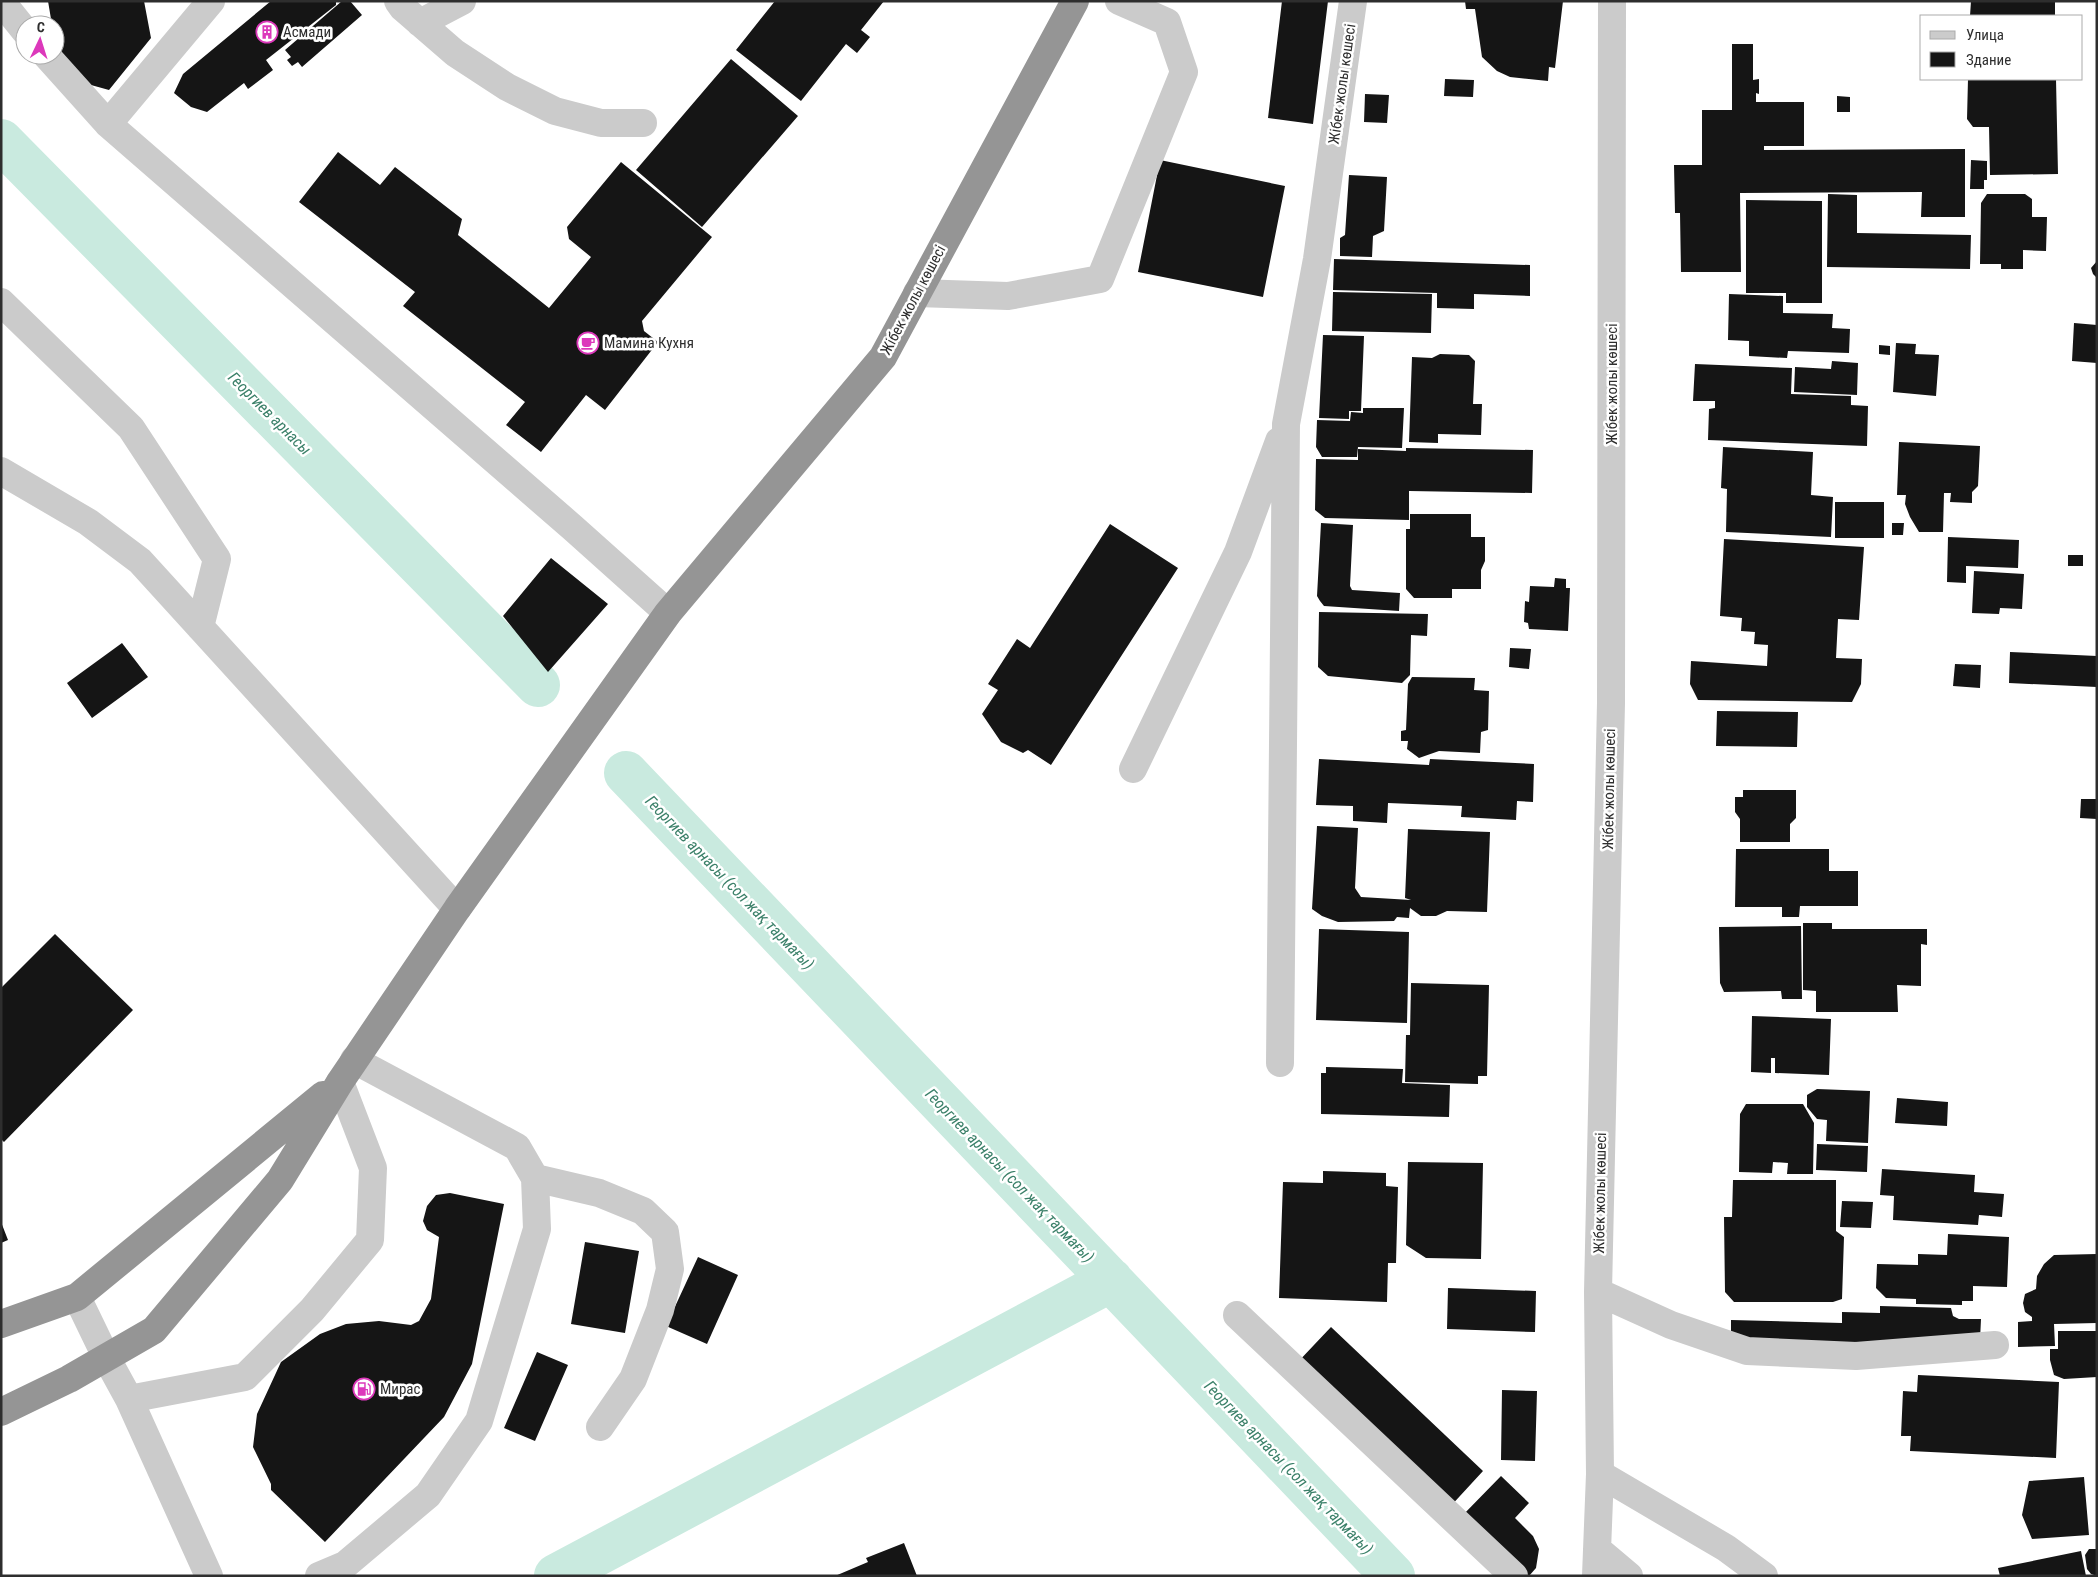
<svg xmlns="http://www.w3.org/2000/svg" width="2098" height="1577" viewBox="0 0 2098 1577" font-family="'Roboto Condensed',sans-serif">
	<rect width="100%" height="100%" fill="#fff"/>
	<g fill="none" stroke-linecap="round" stroke-linejoin="round">
		<path stroke="#c9eadf" stroke-width="44" d="M1,141l537,544
			M626,773l767,803
			M556,1576l555,-296"/>
	</g>
	<path fill="#151515" d="M48,1h96l7,37 -42,52 -18,-5 -35,-33 -1,-27h-3z
		M271,1h65v4l-70,55 7,10 -25,19 -4,-6 -37,29 -16,-5 -17,-14 9,-19z
		M342,1h8l12,14 -60,52 -4,-5 -6,4 -5,-6 4,-3 -6,-7z
		M775,1h109l-23,29 9,7 -13,16 -11,-9 -45,57 -65,-51z
		M1282,1h46l-15,123 -45,-6z
		M1465,1h98l-8,67 -6,-1 -1,14 -38,-4 -13,-6 -15,-14 -7,-48h-9z
		M1971,1h84v15h-85z
		M1732,44h21v36l6,-1v15l-3,-1v9h48v44h-40v4l201,-1v68h-44l1,-25 -182,1 1,79h-60l-1,-59h-5l-1,-48h28v-55h30z
		M731,59l67,57 -96,111 -66,-57z
		M1445,79l29,1 -1,17 -29,-1z
		M1968,79h88l2,95 -68,1 -1,-48h-16l-6,-8z
		M1365,94l24,1 -2,28 -23,-1z
		M1837,96l13,1v15h-13z
		M338,152l42,33 15,-18 67,52 -4,16 91,73 42,-51 -22,-18 -2,-12 54,-65 91,75 -70,84 2,10 14,11 -53,68 -19,-15 -45,57 -35,-27 19,-23 -122,-96 12,-14 -116,-90z
		M1160,160l125,26 -22,111 -125,-25z
		M1971,160l16,1v19h-3v9h-14z
		M1349,175l38,2 -3,54 -11,5 -1,21 -32,-1v-18l5,-3z
		M1828,194l29,1v38l114,2 -1,34 -143,-2z
		M1987,194h38l7,5v18h15l-1,34 -23,-1v19h-22v-5h-21l1,-61z
		M1746,200l76,1v102h-36v-10h-40z
		M1334,259l196,6v31l-56,-2v15l-37,-1v-15l-104,-3z
		M2097,261v17l-4,-4 -2,-6z
		M1333,292l99,2 -1,39 -99,-2z
		M1729,294l54,2v17l50,1 -1,14 18,1 -1,24 -61,-2 -1,7 -38,-2v-15l-21,-1z
		M2074,323l23,2v38l-25,-2z
		M1323,335l41,1 -3,75h-12v8l-30,-1z
		M1896,343l20,1 -1,10 24,1 -3,41 -43,-4z
		M1879,345l11,1v9l-11,-1z
		M1440,354l29,1 6,6 -2,43h9l-1,31 -43,-1v9l-29,-1 3,-85 20,1z
		M1832,361l26,2 -1,32 -63,-3 1,-25 36,2z
		M1695,364l97,4 -1,26 60,2v9l17,1 -1,40 -159,-6 1,-31 6,-1v-7h-22z
		M1363,408h41l-2,40 -44,-1 -1,10h-35l-6,-10 1,-27 33,1 1,-9 12,1z
		M1899,442l81,4 -2,40 -6,6v11l-22,-1 1,-9h-7l-1,39h-24l-9,-15 -5,-13 1,-9h-9z
		M1723,447l90,5 -2,43 22,2 -2,40 -105,-5 1,-43 -6,-1z
		M1406,448l127,2 -1,43 -123,-2v29l-84,-2 -10,-8 1,-51 42,1v-11l48,2z
		M1835,502h49v36h-49z
		M1410,514h61v23h14v24l-4,9v19h-29v9h-38l-8,-9v-60h4z
		M1321,523l32,2 -3,61 2,4 48,3 -1,18 -75,-5 -4,-5 -3,-5z
		M1892,523h12l-1,12h-11z
		M1110,524l68,44 -127,197 -23,-15 -5,3 -22,-11 -19,-28 16,-24 -10,-6 29,-45 13,9z
		M1948,537l71,3 -1,28 -52,-2v17l-19,-1z
		M1724,539l140,8 -5,73 -21,-1 -2,39 26,1 -1,25 -9,18 -154,-2 -8,-16 1,-23 76,5 1,-21 -14,-1 1,-12 -14,-1 1,-13 -22,-2z
		M2068,555h15v11h-15z
		M551,558l57,46 -60,68 -45,-56z
		M1974,571l50,3 -2,35 -22,-1 -1,6 -27,-1z
		M1555,578l11,1v9h4l-2,43 -39,-2 -1,-6 -4,-1 1,-21 4,1 1,-16 24,1z
		M1319,612l109,2 -1,22 -16,-1 -1,40 -8,8 -74,-7 -10,-9z
		M122,643l26,34 -56,41 -25,-35z
		M1510,648l21,1 -2,20 -20,-2z
		M2010,652l87,4v31l-88,-4z
		M1955,664l26,1 -1,23 -27,-2z
		M1412,677l63,1 -1,12 15,1 -1,39 -7,2 -1,21 -41,-2 -20,7 -12,-9 1,-8h-7v-10l5,-1 2,-46z
		M1717,711l81,1 -1,35 -81,-1z
		M1319,759l110,6 1,-6 104,5 -1,38 -16,-1 -1,19 -55,-3 1,-11 -74,-3 -1,20 -34,-2v-15l-37,-1z
		M1743,790h53v28l-6,6v18h-50v-23l-5,-7v-15h8z
		M2081,799h16v20l-17,-1z
		M1317,826l41,2 -3,60 6,9 50,3 -6,-2 3,-69 82,3 -3,80 -40,-1 -11,5h-15l-11,-8 -1,10 -12,-1 -3,4 -56,1 -16,-6 -10,-7z
		M1736,849h93v22h29v35h-58l-1,11h-17v-10h-47z
		M1803,923h29v6h95v16l-6,-1v42l-24,-1 1,27h-82v-21l-13,-1z
		M1801,926l1,73h-20l-1,-8 -57,1 -4,-9 -1,-56z
		M1319,929l90,3 -2,91 -91,-3z
		M55,934l78,76 -129,132 -3,-3v-151z
		M1411,983l78,2 -2,91h-9v8l-73,-2 1,-47h4z
		M1752,1016l79,3 -2,56 -54,-2v-15h-4v15l-20,-1z
		M1326,1067l77,2 -1,14 48,2 -1,32 -128,-3v-41h5z
		M1817,1089l53,2 -2,52 -42,-2 1,-21 -10,-1 -10,-12v-12z
		M1897,1098l51,4 -1,24 -52,-3z
		M1746,1104h57l11,19 -1,51h-26l1,-11 -15,-1 -1,11 -33,-1 1,-58z
		M1817,1144l51,2 -1,26 -51,-2z
		M1408,1162l75,1 -2,96 -55,-1 -20,-13z
		M1882,1169l93,6 -1,17 30,2 -2,23 -23,-2 -1,10 -85,-5 1,-24 -14,-1z
		M1323,1171l63,2v13l12,1 -2,76h-8l-1,39 -108,-4 4,-116 40,1z
		M1733,1180h103v51l8,6 -2,62 -9,3h-99l-9,-10 -1,-75h8z
		M450,1193l54,11 -32,160 -28,53 -119,125 -54,-52v-6l-18,-37 4,-33 24,-52 39,-28 26,-10 33,-3 32,4 8,-4 12,-22 8,-62 -12,-7 -4,-9 4,-15 9,-11z
		M1842,1201l31,1 -2,26 -31,-1z
		M1,1222l7,18 -7,3z
		M1948,1234l61,3 -2,50 -34,-1v15h-11v4l-46,-1v-5l-30,-1 -10,-10 1,-24 41,1v-11l29,1z
		M585,1242l54,9 -14,82 -54,-9z
		M2097,1254v69l-43,1 1,22 -37,1v-25l14,-1v-4l-7,-5 -2,-9 2,-9 11,-5 1,-13 7,-12 10,-9z
		M698,1257l40,18 -31,69 -41,-18z
		M1448,1288l88,3 -1,41 -88,-3z
		M1880,1306l71,2 2,8 6,3h22l-1,21 -62,10 -187,-5v-25l111,3v-11l38,1z
		M1331,1327l152,144 -35,38 -152,-145z
		M2058,1331h39v46l-33,2 -10,-4 -4,-15v-11h8z
		M537,1352l31,13 -33,76 -31,-13z
		M1918,1375l141,7 -3,76 -146,-7 1,-15h-10l2,-45 14,1z
		M1502,1390l35,1 -2,70 -34,-1z
		M1501,1476l28,27 -14,15 18,18 6,13 -3,19 -7,8h-5l-63,-59z
		M2084,1477l5,58 -57,4 -10,-24 7,-34z
		M904,1543l13,33h-82l33,-14 -2,-4z
		M2089,1549h8v27l-6,-2 -4,-5 -2,-14z
		M2081,1551l5,25h-86l-2,-8z"/>
	<g fill="none" stroke-linecap="round" stroke-linejoin="round">
		<path stroke="#cbcbcb" stroke-width="28" d="M1,1l24,30
			M398,1l5,7 52,45 52,34 48,24 46,12h42
			M420,23l42,-22
			M46,55l62,69 465,404 95,85
			M108,124l103,-123
			M917,293l91,3 92,-17 84,-207 -17,-50 -48,-21
			M1,302l130,126 86,131 -17,68
			M1,471l87,51 52,39 317,348
			M1133,769l105,-217 41,-111
			M1280,1063l6,-639 31,-165 36,-258
			M535,1178l64,15 44,18 22,21 5,37 -10,41 -27,69 -33,48
			M1598,1292l73,33 76,26 109,5 139,-11
			M77,1297l29,60 23,42 80,177
			M1237,1315l277,261
			M129,1399l116,-22 67,-67 58,-70 3,-72 -33,-86
			M1600,1474l126,74 38,28
			M1597,1549l32,27
			M319,1576l26,-11 83,-70 51,-74 58,-192 -2,-51 -18,-31 -163,-87
			M1596,1576l4,-102 -2,-182 13,-589 1,-702"/>
		<path stroke="#959595" stroke-width="28" d="M1,1324l76,-27 246,-202
			M1,1412l68,-33 85,-49 126,-150 60,-98 117,-173 211,-296 215,-256 192,-356"/>
	</g>
	<defs>
		<g id="building-ring" transform="scale(1.125)"><circle r="9.5" fill="#fff" stroke="#dc38bb" stroke-width="1.5"/><path d="M-4-6H4V6H1V3H-1V6H-4ZM-2.5-4.3h1.7v1.8h-1.7ZM.8-4.3h1.7v1.8H.8ZM-2.5-1h1.7V.8h-1.7ZM.8-1h1.7V.8H.8Z" fill="#dc38bb"/></g>
		<g id="cafe-ring" transform="scale(1.125)"><circle r="9.5" fill="#fff" stroke="#dc38bb" stroke-width="1.5"/><path d="M-5.5-4.5H6V0H3Q3 3.5 0 3.5H-2.5Q-5.5 3.5-5.5 0ZM3-3.2v2h1.7v-2ZM-6 4.5H4V6H-6Z" fill="#dc38bb"/></g>
		<g id="fuel-ring" transform="scale(1.125)"><circle r="9.5" fill="#fff" stroke="#dc38bb" stroke-width="1.5"/><path d="M-5.5-6h7V0h2V4h1.3V-2.5L3-4.5l.8-.8L6-3V5H2.5V1h-1V6h-7ZM-4.2-4.7v3.2H.2V-4.7Z" fill="#dc38bb"/></g>
	</defs>
	<g fill-rule="evenodd">
		<use href="#building-ring" x="267" y="32"/>
		<use href="#cafe-ring" x="588" y="343"/>
		<use href="#fuel-ring" x="364" y="1389"/>
	</g>
	<g text-anchor="middle" stroke-width="5" stroke-linejoin="round" paint-order="stroke">
		<g font-size="15" fill="#2e2e2e" stroke="#fff" text-anchor="start">
			<text x="283" y="37">Асмади</text>
			<text x="604" y="348">Мамина Кухня</text>
			<text x="380" y="1394">Мирас</text>
		</g>
		<g font-size="15" fill="#2e2e2e" stroke="#fff">
			<text transform="translate(1342 84) rotate(-82)" y="5">Жібек жолы көшесі</text>
			<text transform="translate(913 300) rotate(-62)" y="5">Жібек жолы көшесі</text>
			<text transform="translate(1612 384) rotate(-90)" y="5">Жібек жолы көшесі</text>
			<text transform="translate(1609 789) rotate(-89)" y="5">Жібек жолы көшесі</text>
			<text transform="translate(1600 1193) rotate(-89)" y="5">Жібек жолы көшесі</text>
		</g>
		<g font-size="16" font-style="italic" fill="#3b8069" stroke="#fff">
			<text transform="translate(270 413) rotate(45)" y="6">Георгиев арнасы</text>
			<text transform="translate(730 882) rotate(46)" y="6">Георгиев арнасы (сол жақ тармағы)</text>
			<text transform="translate(1010 1175) rotate(46)" y="6">Георгиев арнасы (сол жақ тармағы)</text>
			<text transform="translate(1289 1467) rotate(46)" y="6">Георгиев арнасы (сол жақ тармағы)</text>
		</g>
	</g>
	<rect width="2098" height="1577" fill="none" stroke="#2e2e2e" stroke-width="5"/>
	<rect x="1920" y="15" width="162" height="65" fill="#ffffff" stroke="#ababab"/>
	<rect x="1930" y="31" width="25" height="8" fill="#cbcbcb" stroke="#ababab"/>
	<text x="1966" y="40" font-size="15" fill="#2e2e2e">Улица</text>
	<rect x="1930" y="52" width="25" height="15" fill="#151515" stroke="#ababab"/>
	<text x="1966" y="65" font-size="15" fill="#2e2e2e">Здание</text>
	<g transform="translate(40 40) rotate(4)"><circle r="24" fill="#ffffff" stroke="#ababab"/>
	<path d="M0-4L9 19L0 12L-9 19Z" fill="#dc38bb"/>
	<text y="-8" font-size="14" font-weight="bold" text-anchor="middle" fill="#2e2e2e">С</text>
	</g>
</svg>
